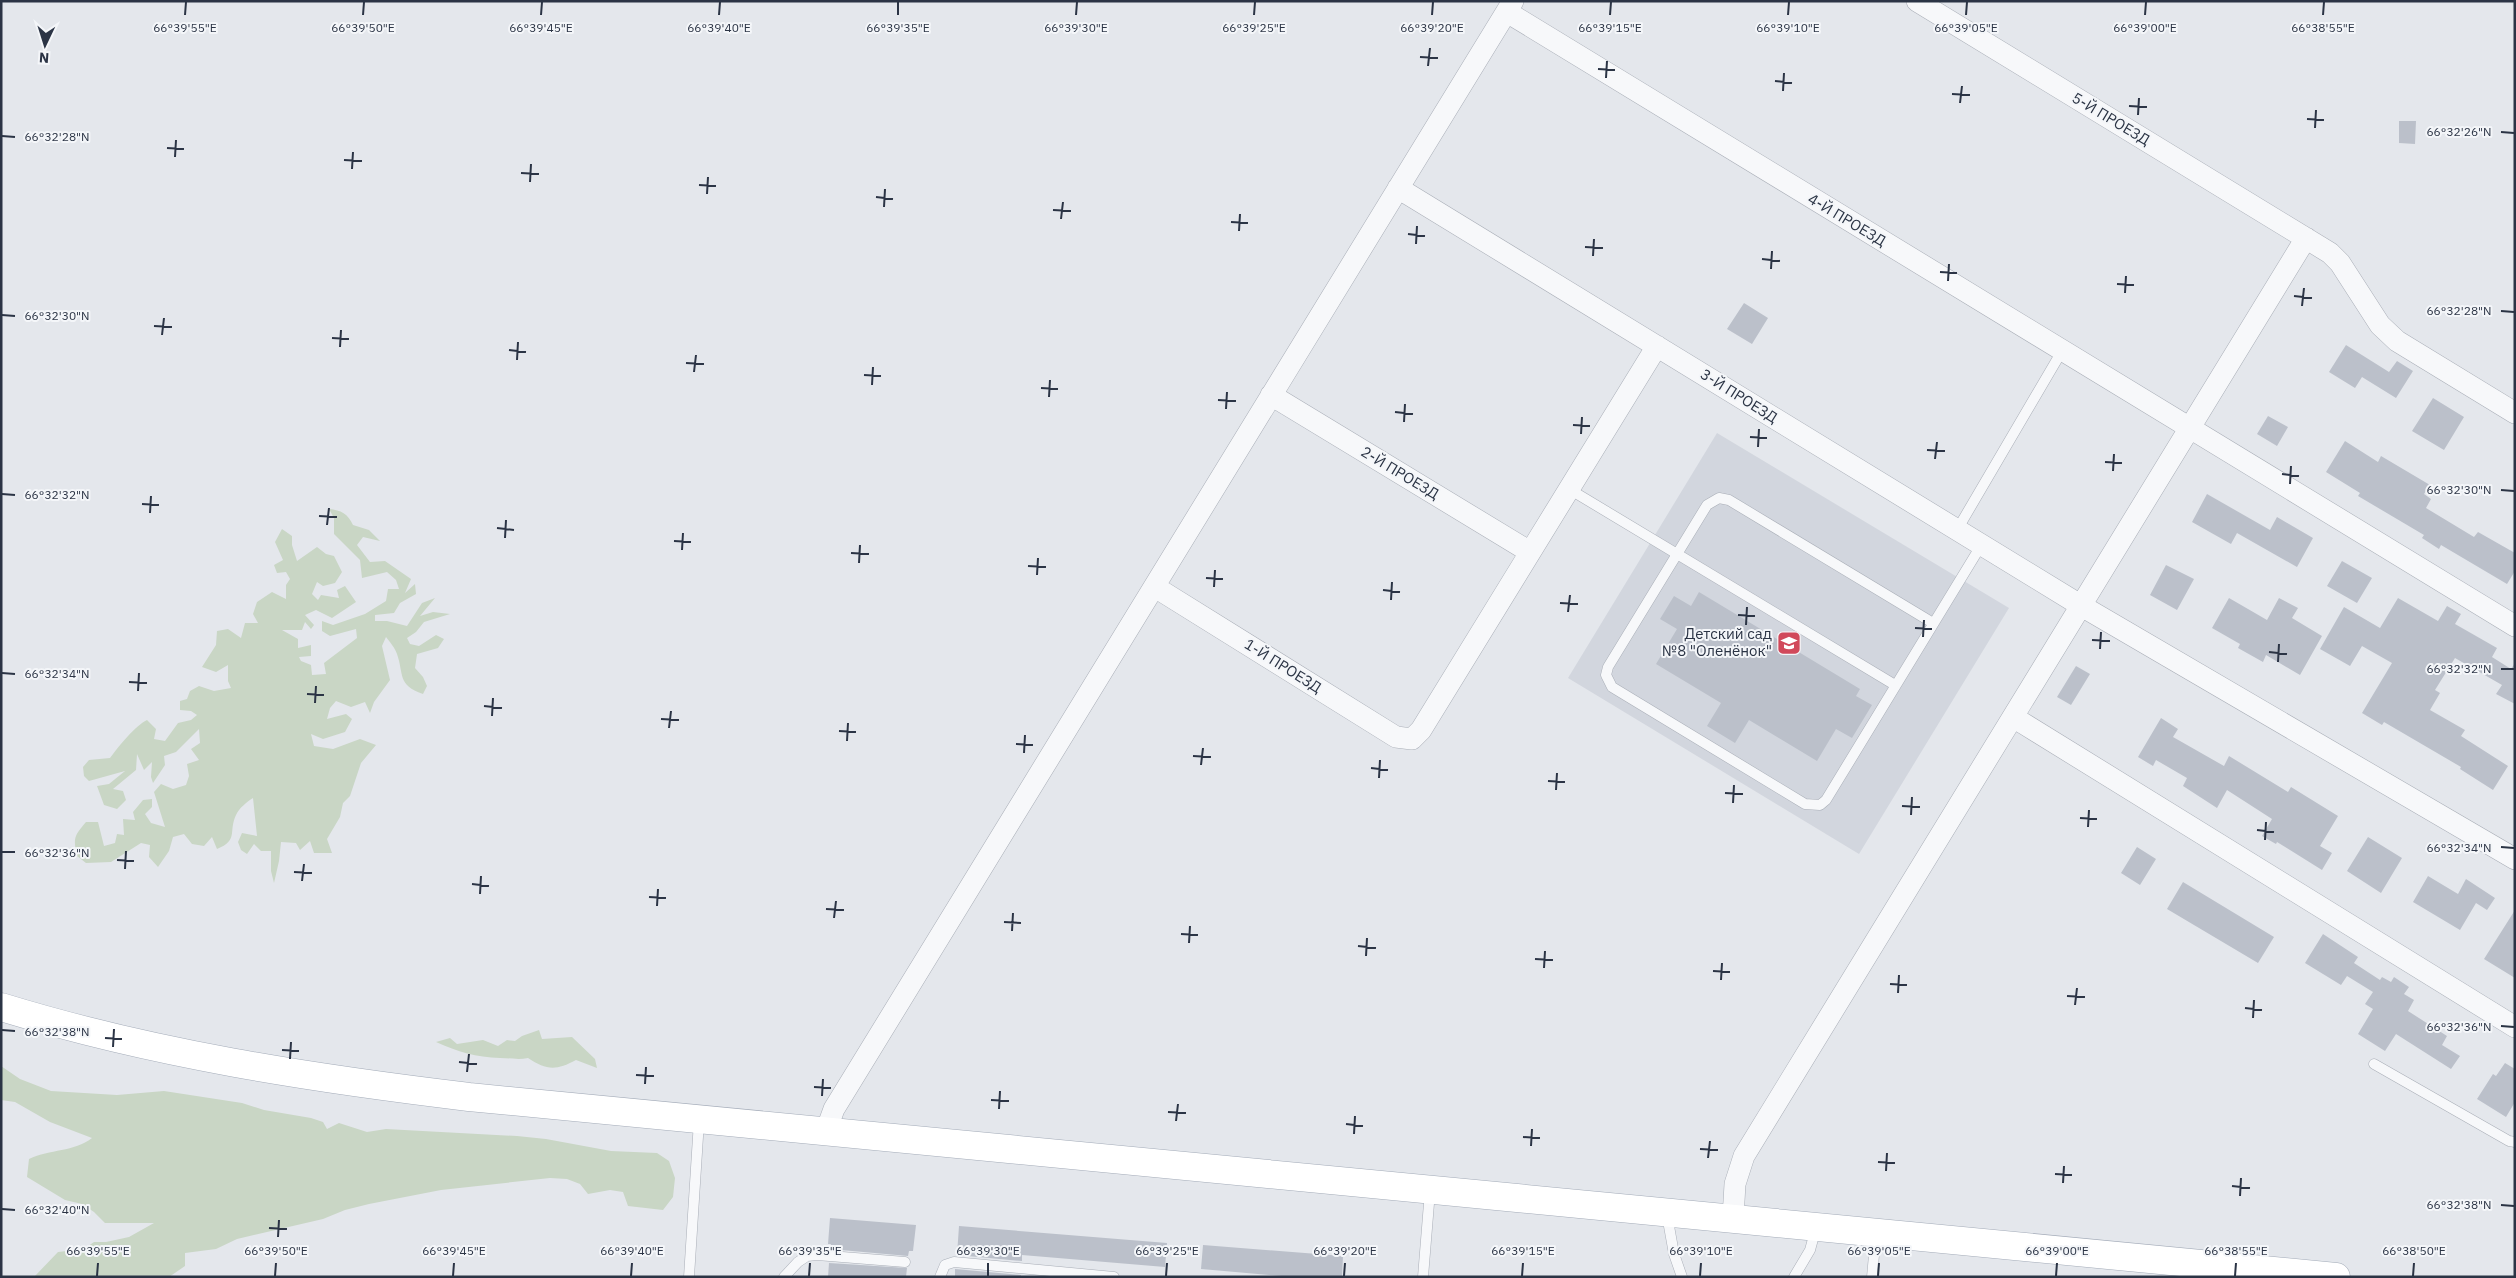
<svg xmlns="http://www.w3.org/2000/svg" width="2516" height="1278" viewBox="0 0 2516 1278" font-family="'IBM Plex Sans',sans-serif">
	<rect width="100%" height="100%" fill="#e4e7ec"/>
	<path fill="#d2d6de" d="M1717,433l292,175 -150,246 -291,-176z"/>
	<path fill="#c9d6c5" d="M329,509c12,1 19,5 24,16l16,5 11,11 -17,-4 -6,8 13,17 15,-1 26,18 -6,14 10,-9 1,10 -16,9 -6,10 -19,2v6h12l20,5 15,-23 13,-5 -15,18 13,-4 17,2 -26,8 -8,10 -9,6 3,6 9,2 17,-11 8,4 -6,9 -21,6 -2,14 8,9 4,9 -4,8c-26,-9 -19,-20 -26,-40 -2,-6 -7,-12 -11,-17l-4,9 8,34 -16,22 -4,11 -5,-11 -14,5 -15,-6 -6,7 -3,11 19,-5 6,5 -7,13 -22,7 -12,-5 3,12 19,3 27,-10 16,6 -15,18 -11,33 -7,7 -3,14 -13,22 5,14h-18l-4,-12 -10,9 -4,-7 -15,-1 -2,19 -5,22 -3,-12v-20h-10l-7,-7 -7,10 -6,-4 -3,-8 4,-9 15,3 -4,-38c-6,4 -14,10 -17,17 -8,17 3,25 -19,34l-5,-12 -8,9 -12,-2 -8,-10 -11,3 -4,14 -11,16 -9,-10 1,-12 -9,-2 -30,19 -25,1 -9,-7c-4,-18 -3,-20 9,-34h12l6,24 11,-3 2,-9 7,1 -1,-16 12,1 -2,-8 10,-12 9,-1v8l-7,7 6,9 14,4 -11,-35 7,-8 12,5 13,-4 3,-9 -2,-12 12,-4 -8,-11 9,-6 -1,-14 -23,23 -12,4 1,9 -12,18 -2,-6 1,-15 -8,8 -7,-16 -1,16 -23,19 10,2 3,9 -9,9 -13,-4 -7,-19 12,-2 16,-13 -36,10 -5,-5 -1,-9 6,-7 21,-2c9,-12 25,-32 37,-38l9,9 -2,10 11,2 13,-18 13,-3 6,-5 -6,-4 -11,-1v-9l7,-2 3,-8 9,-5 15,5 17,-3 -3,-7v-16l-12,7 -14,-5 14,-22 1,-14 11,-2 13,9 4,-15h13l-5,-9 4,-12 15,-10 14,7v-14l4,-6 -4,-7 -9,1 -3,-8 9,-5 -8,-18 7,-13 10,7v9l5,16 20,-14 9,7 8,2 8,16 -7,11 -12,3 -6,-4 -5,12 6,6 3,-5 18,3 -2,-8 8,-4 11,16 -24,16 -16,-8 -11,5 9,10 -3,4 -6,-7 -3,8h-20l16,9v9l13,-3v11l-12,1 2,4 10,4 1,10 14,-1 -2,-11 33,-25 -1,-9 -26,7 -8,-5v-10l11,4 32,-11 21,-13 2,-12h11l-3,-9 -9,-8 -25,6 -2,-18 -26,-26v-16z
		M539,1030l3,9 30,-2 23,22 2,9 -21,-8c-20,11 -30,10 -48,-2 -10,2 -18,0 -28,0 -24,-1 -42,-6 -64,-16l14,-4 7,6 26,-4 15,6 9,-6 8,1 7,-5z
		M1,1066l19,13 31,12 66,4 47,-4 78,12 22,7 47,8 12,4 4,7 12,-6 28,9 19,-3 131,7 29,3 65,12 46,2 12,8 6,17 -2,19 -10,13 -35,-4 -5,-14 -13,-2 -22,4 -8,-10 -13,-5 -17,-1 -109,12 -72,14 -24,6 -22,9 -86,20 -21,10 -31,4v13l-16,11h-135l24,-25 26,-3 10,-7h12l23,-5 25,-14h-49l-11,-11 -12,-8 -17,-4 -38,-23 2,-18c21,-10 45,-7 63,-21l-42,-16 -35,-20 -14,-2z"/>
	<path fill="#bbc0ca" d="M2399,121h17l-1,23 -16,-1z
		M1744,303l24,15 -16,26 -25,-15z
		M2346,345l43,27 8,-11 16,10 -17,27 -34,-21 -7,11 -26,-16z
		M2433,398l31,19 -20,33 -32,-19z
		M2268,416l20,11 -11,19 -20,-12z
		M2345,441l33,21 3,-6 49,29 -6,9 7,5 -5,9 48,29 4,-5 37,21v18l-8,13 -66,-39 -2,4 -17,-11 2,-3 -66,-39 2,-3 -34,-21z
		M2207,494l63,36 7,-13 36,21 -16,29 -60,-34 -6,11 -39,-22z
		M2342,561l30,17 -15,25 -30,-17z
		M2166,565l28,14 -17,31 -27,-15z
		M1699,592l161,97 -4,7 16,9 -20,33 -16,-9 -19,32 -68,-41 -14,23 -28,-17 14,-23 -65,-39 21,-35 -17,-10 14,-23 17,10z
		M2229,598l38,22 12,-22 19,10 -6,10 30,18 -22,39 -34,-20 -3,7 -25,-14 2,-4 -28,-16z
		M2398,598l40,23 9,-15 14,8 -6,10 42,24 -5,9 19,12 4,-6v41l-19,-10 6,-9 -47,-27 -20,32 5,3 -10,17 35,20 -4,6 47,30 -15,24 -33,-21 1,-2 -77,-45 -2,3 -20,-12 30,-50 -30,-17 -12,20 -30,-17 24,-42 36,21z
		M2076,666l14,8 -19,31 -14,-8z
		M2161,718l17,11 -5,8 51,29 5,-10 59,36 3,-5 47,29 -18,30 12,7 -10,17 -45,-28 -1,2 -14,-8 10,-17 -45,-29 -10,18 -34,-22 4,-8 -31,-18 -3,6 -15,-9z
		M2368,837l34,21 -21,35 -34,-22z
		M2137,847l19,12 -16,26 -19,-12z
		M2428,876l30,18 8,-15 29,19 -8,12 -11,-7 -16,27 -47,-28z
		M2183,882l91,55 -16,26 -91,-54z
		M2515,910v68l-31,-19z
		M2323,934l35,23 -4,6 26,17 2,-3 9,5 3,-5 15,10 -5,7 10,6 -6,11 39,25 -5,9 18,11 -9,13 -55,-35 -11,17 -27,-17 15,-25 -8,-5 8,-12 -26,-16 -6,9 -36,-22z
		M2505,1063l10,6v33l-9,15 -29,-18 16,-25 3,2z
		M830,1218l86,7 -3,26h-4l-1,5 -78,-7 1,-5h-3z
		M959,1226l208,17 -2,24 -143,-12v6l-65,-6z
		M1203,1245l140,11 -1,21h-49l-92,-8z
		M829,1263l78,5 -1,9h-78z
		M955,1269l66,6v2h-66z"/>
	<g fill="none" stroke-linecap="round" stroke-linejoin="round">
		<g stroke="#a9aeb7" stroke-width="11">
			<path id="service" d="M1569,489l326,196
				M1957,530l105,-179
				M1933,623l-204,-123 -10,-2 -12,7 -99,162 -2,8 6,12 193,117 15,1 6,-5 156,-256
				M2374,1064l135,77 6,1
				M1667,1215l7,39 8,23
				M689,1277l10,-156
				M784,1277l14,-15 9,-6 10,-1 88,7
				M940,1277l5,-12 9,-3 160,15
				M1423,1277l7,-86
				M1794,1277l16,-27 6,-22
				M1872,1277l4,-44"/>
		</g>
		<g stroke="#a9aeb7" stroke-width="22">
			<path id="minor" d="M1917,1l413,252 10,10 40,62 17,16 118,72
				M1507,12l1008,614
				M1398,188l682,417 435,254
				M1271,395l259,157
				M1155,587l241,150 16,2 9,-9 236,-384
				M2013,717l502,310
				M826,1131l8,-22 679,-1108
				M1733,1218l2,-34 9,-28 562,-918"/>
		</g>
		<g stroke="#a3abb8" stroke-width="29">
			<path id="primary" d="M1,1007c153,47 309,71 468,90l1867,180"/>
		</g>
		<use href="#service" stroke="#f7f8fa" stroke-width="10"/>
		<use href="#minor" stroke="#f7f8fa" stroke-width="21"/>
		<use href="#primary" stroke="#fff" stroke-width="28"/>
	</g>
	<path fill="none" stroke="#2b3445" stroke-width="2" d="M185,15l1,-13M363,15l1,-13M541,15l1,-13M719,15l1,-13M898,15v-13M1076,15l1,-13M1254,15l1,-13M1432,15l1,-13M1610,15l1,-13M1788,15l1,-13M1966,15l1,-13M2145,15l1,-13M2323,15l1,-13M1420,57l18,1M1428,66l2,-18M1598,69l17,1M1606,78l1,-17M1775,81l17,2M1783,91l1,-18M1952,94l18,1M1960,103l2,-17M2129,106l18,1M2138,115l1,-17M2307,119l17,1M2315,128l1,-18M2501,132l13,1M2,136l13,1M167,148l17,1M175,157l1,-17M344,160l18,1M352,169l1,-17M521,173l18,1M530,182l1,-18M699,185l17,1M707,194l1,-17M876,197l17,2M884,207l1,-18M1053,210l18,1M1061,219l2,-17M1231,222l17,1M1239,231l1,-17M1408,234l17,2M1416,244l1,-18M1585,247l18,1M1593,256l1,-17M1762,259l18,2M1771,269l1,-18M1940,272l17,1M1948,281l1,-17M2117,284l17,1M2125,293l1,-17M2294,296l18,2M2302,306l2,-18M2501,311l13,1M2,315l13,1M154,326l18,1M162,335l2,-17M332,338l17,1M340,347l1,-17M509,350l17,2M517,360l1,-18M686,363l18,1M694,372l2,-17M864,375l17,1M872,385l1,-18M1041,388l17,1M1049,397l1,-17M1218,400l18,1M1226,409l1,-17M1395,412l18,2M1404,422l1,-18M1573,425l17,1M1581,434l1,-17M1750,437l17,1M1758,447l1,-18M1927,450l18,1M1935,459l2,-17M2105,462l17,1M2113,471l1,-17M2282,474l17,2M2290,484l1,-18M2501,490l13,1M2,494l13,1M142,504l17,1M150,513l1,-17M319,516l18,1M327,525l2,-17M497,528l17,2M505,538l1,-18M674,541l17,1M682,550l1,-17M851,553l18,1M859,563l1,-18M1028,566l18,1M1037,575l1,-17M1206,578l17,1M1214,587l1,-17M1383,590l17,2M1391,600l1,-18M1560,603l18,1M1568,612l2,-17M1738,615l17,1M1746,625l1,-18M1915,628l17,1M1923,637l1,-17M2092,640l18,1M2100,649l1,-17M2269,652l18,2M2278,662l1,-18M2501,669h13M2,673l13,1M129,682l18,1M138,691l1,-18M307,694l17,1M315,703l1,-17M484,706l18,2M492,716l1,-18M661,719l18,1M669,728l2,-17M839,731l17,1M847,741l1,-18M1016,744l17,1M1024,753l1,-18M1193,756l18,1M1201,765l2,-17M1371,768l17,2M1379,778l1,-18M1548,781l17,1M1556,790l1,-17M1725,793l18,1M1733,803l1,-18M1902,806l18,1M1911,815l1,-18M2080,818l17,1M2088,827l1,-17M2257,830l17,2M2265,840l1,-18M2501,847l13,1M2,852h13M117,860l17,1M125,869l1,-18M294,872l18,1M302,881l2,-17M472,884l17,2M480,894l1,-18M649,897l17,1M657,906l1,-17M826,909l18,1M834,918l2,-17M1004,922l17,1M1012,931l1,-18M1181,934l17,1M1189,943l1,-17M1358,946l18,2M1366,956l1,-18M1535,959l18,1M1544,968l1,-17M1713,971l17,1M1721,980l1,-17M1890,984l17,1M1898,993l1,-18M2067,996l18,1M2075,1005l2,-17M2245,1008l17,2M2253,1018l1,-18M2501,1026l13,1M2,1030l13,1M105,1038l17,1M113,1047l1,-18M282,1050l17,1M290,1059l1,-17M459,1062l18,2M467,1072l2,-18M636,1075l18,1M645,1084l1,-17M814,1087l17,1M822,1096l1,-17M991,1100l18,1M999,1109l1,-18M1168,1112l18,1M1176,1121l2,-17M1346,1124l17,2M1354,1134l1,-18M1523,1137l17,1M1531,1146l1,-17M1700,1149l18,1M1708,1158l2,-17M1878,1162l17,1M1886,1171l1,-18M2055,1174l17,1M2063,1183l1,-17M2232,1186l18,2M2240,1196l1,-18M2501,1205l13,1M2,1209l13,1M269,1228l18,1M278,1237l1,-17M97,1276l1,-13M275,1276l1,-13M453,1276l1,-13M631,1276l1,-13M809,1276l1,-13M988,1276v-13M1166,1276l1,-13M1344,1276l1,-13M1522,1276l1,-13M1700,1276l1,-13M1878,1276l1,-13M2056,1276l1,-13M2235,1276l1,-13M2413,1276l1,-13"/>
	<defs>
		<g id="school-square" transform="scale(1.25)"><rect x="-9" y="-9" width="18" height="18" rx="4" fill="#d1495b" stroke="#f4f6f9"/><path d="M0-5L7-2L0 1L-7-2ZM-4 1L0 2.5L4 1V4Q0 6-4 4Z" fill="#fff"/></g>
	</defs>
	<g fill-rule="evenodd">
		<use href="#school-square" x="1789" y="643"/>
	</g>
	<g text-anchor="middle" stroke-width="4" stroke-linejoin="round" paint-order="stroke">
		<g font-size="15" fill="#2b3445" stroke="#f4f6f9">
			<text transform="translate(2111 119) rotate(31)" y="5">5-Й ПРОЕЗД</text>
			<text transform="translate(1847 220) rotate(31)" y="5">4-Й ПРОЕЗД</text>
			<text transform="translate(1739 396) rotate(32)" y="5">3-Й ПРОЕЗД</text>
			<text transform="translate(1400 473) rotate(31)" y="5">2-Й ПРОЕЗД</text>
			<text transform="translate(1283 666) rotate(32)" y="5">1-Й ПРОЕЗД</text>
		</g>
		<g font-size="15" fill="#2b3445" stroke="#f4f6f9" text-anchor="end">
			<text x="1772" y="639">Детский сад<tspan x="1772" dy="17">№8 "Оленёнок"</tspan></text>
		</g>
	</g>
	<g font-size="12" text-anchor="middle" fill="#2b3445" stroke="#f4f6f9" stroke-width="4" stroke-linejoin="round" paint-order="stroke">
		<text x="185" y="32">66°39'55"E</text>
		<text x="363" y="32">66°39'50"E</text>
		<text x="541" y="32">66°39'45"E</text>
		<text x="719" y="32">66°39'40"E</text>
		<text x="898" y="32">66°39'35"E</text>
		<text x="1076" y="32">66°39'30"E</text>
		<text x="1254" y="32">66°39'25"E</text>
		<text x="1432" y="32">66°39'20"E</text>
		<text x="1610" y="32">66°39'15"E</text>
		<text x="1788" y="32">66°39'10"E</text>
		<text x="1966" y="32">66°39'05"E</text>
		<text x="2145" y="32">66°39'00"E</text>
		<text x="2323" y="32">66°38'55"E</text>
		<text x="2459" y="136">66°32'26"N</text>
		<text x="57" y="141">66°32'28"N</text>
		<text x="2459" y="315">66°32'28"N</text>
		<text x="57" y="320">66°32'30"N</text>
		<text x="2459" y="494">66°32'30"N</text>
		<text x="57" y="499">66°32'32"N</text>
		<text x="2459" y="673">66°32'32"N</text>
		<text x="57" y="678">66°32'34"N</text>
		<text x="2459" y="852">66°32'34"N</text>
		<text x="57" y="857">66°32'36"N</text>
		<text x="2459" y="1031">66°32'36"N</text>
		<text x="57" y="1036">66°32'38"N</text>
		<text x="2459" y="1209">66°32'38"N</text>
		<text x="57" y="1214">66°32'40"N</text>
		<text x="98" y="1255">66°39'55"E</text>
		<text x="276" y="1255">66°39'50"E</text>
		<text x="454" y="1255">66°39'45"E</text>
		<text x="632" y="1255">66°39'40"E</text>
		<text x="810" y="1255">66°39'35"E</text>
		<text x="988" y="1255">66°39'30"E</text>
		<text x="1167" y="1255">66°39'25"E</text>
		<text x="1345" y="1255">66°39'20"E</text>
		<text x="1523" y="1255">66°39'15"E</text>
		<text x="1701" y="1255">66°39'10"E</text>
		<text x="1879" y="1255">66°39'05"E</text>
		<text x="2057" y="1255">66°39'00"E</text>
		<text x="2236" y="1255">66°38'55"E</text>
		<text x="2414" y="1255">66°38'50"E</text>
	</g>
	<rect width="2516" height="1278" fill="none" stroke="#2b3445" stroke-width="5"/>
	<g transform="translate(45 45) rotate(184)" stroke="#f4f6f9" stroke-width="4" paint-order="stroke">
	<path d="M0-4L9 19L0 12L-9 19Z" fill="#2b3445"/>
	<text y="-8" font-size="14" font-weight="bold" text-anchor="middle" fill="#2b3445">N</text>
	</g>
</svg>
